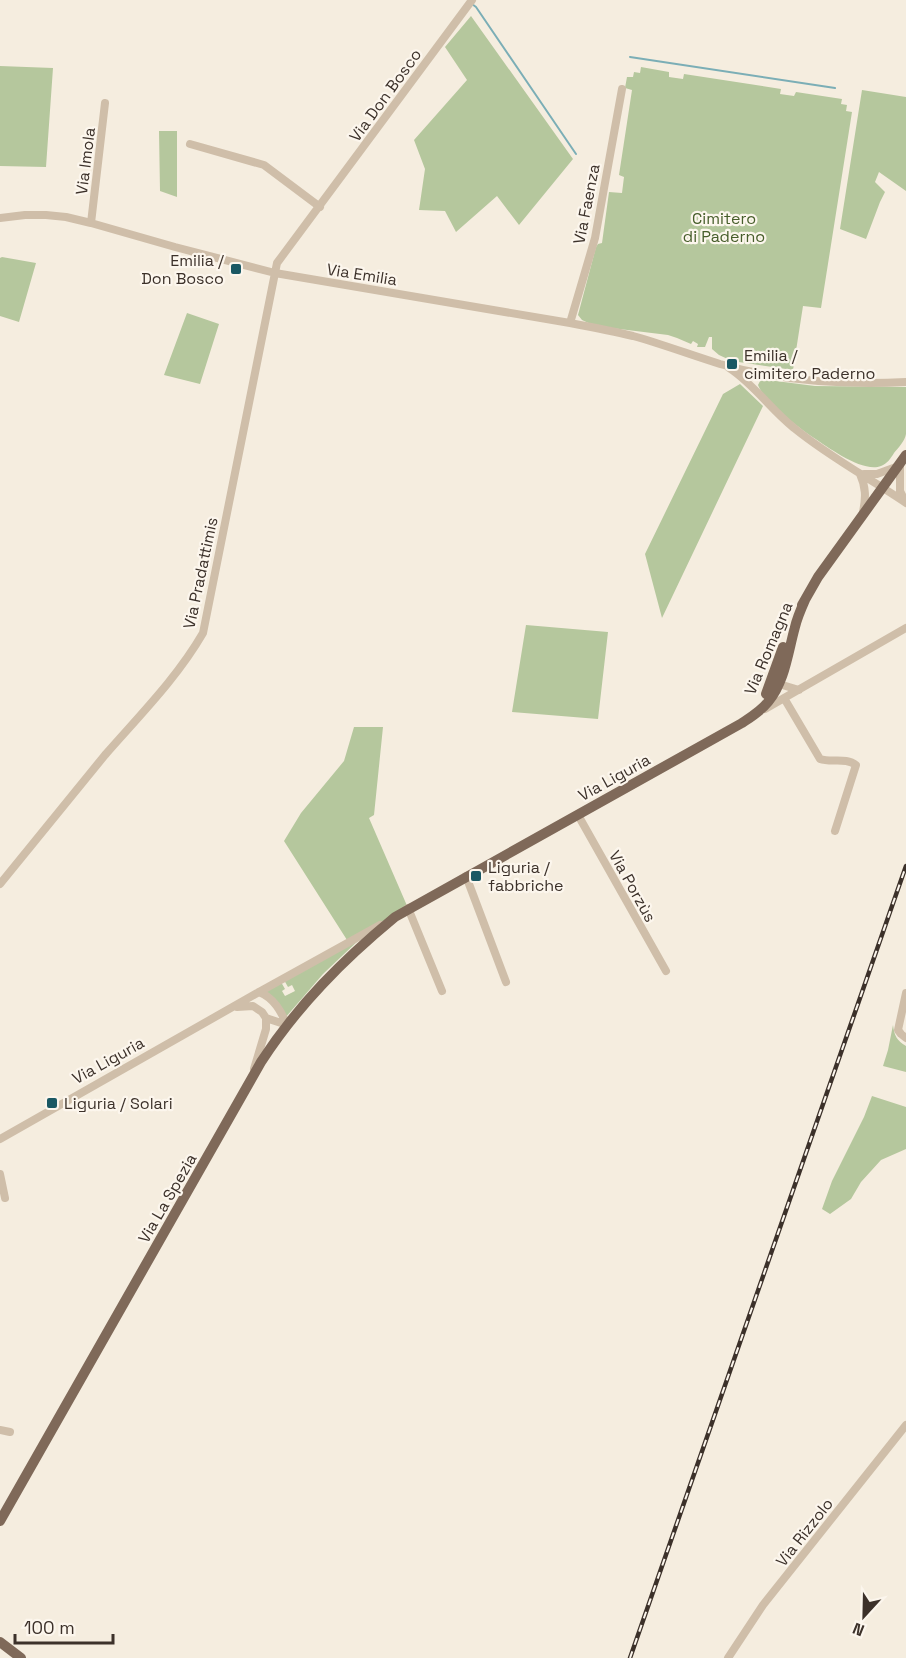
<svg xmlns="http://www.w3.org/2000/svg" width="906" height="1658" viewBox="0 0 906 1658" font-family="'Space Grotesk',sans-serif">
	<rect width="100%" height="100%" fill="#f5eddf"/>
	<path fill="#b5c79d" d="M471,16l102,143 -54,66 -22,-29 -41,36 -11,-21 -26,-1 6,-41 -11,-29 53,-60 -22,-33z
		M0,66l53,2 -7,99 -46,-1z
		M641,67l28,5v5l14,2 1,-5 97,15 -1,5 14,2 2,-4 46,7 -1,5 6,1 -1,6 6,1 -31,196 -18,-2 -10,64 -61,-9 -13,-6 -7,-6v-12h-3l-4,10h-8l1,-3 -5,-3 -2,3 -14,-6 -9,-3 -73,-9 -13,-6 -4,-5 18,-68 2,-3 4,-1 7,-51 13,1 2,-16 -5,-2 13,-85 -7,-2 2,-11h6l1,-5 6,1z
		M862,90l44,7v94l-27,-19 -4,10 10,10 -5,10 -14,37 -26,-10z
		M159,131h18v66l-17,-6z
		M2,257l34,6 -17,59 -19,-6v-58z
		M187,313l32,11 -19,60 -36,-9z
		M761,379l54,7 91,1c0,15 0,32 0,47 -1,7 -8,14 -12,19 -3,5 -7,11 -13,13 -18,7 -52,-18 -67,-28 -15,-10 -50,-37 -56,-53z
		M740,384l23,22 -101,212 -17,-64 78,-160z
		M526,625l82,7 -10,87 -86,-7z
		M354,727h29l-9,88 -5,3 39,90 -61,32 -63,-99 17,-28 43,-52z
		M362,937l-39,37 -38,44 -20,-27 16,-9 4,7 -3,2 3,5 10,-5 -3,-6 -4,2 -4,-7z
		M893,1025c1,10 4,16 13,21v26l-23,-6 5,-16z
		M872,1096l34,11v42l-25,11 -20,22 -10,17 -21,15 -8,-5 10,-28 32,-64z"/>
	<g fill="none" stroke-linecap="round" stroke-linejoin="round">
		<path stroke="#7baeb6" stroke-width="2" d="M472,4l4,3 100,147
			M630,57l205,31"/>
		<path stroke="#cfbea9" stroke-width="8" d="M190,144l74,21 56,42
			M0,218l25,-3h21l20,2 25,6 84,24 100,26 295,50c21,4 42,8 63,13 29,8 58,19 87,28 60,17 124,21 186,18
			M91,223l14,-120
			M570,323l25,-85 27,-149
			M729,368c25,16 42,42 65,60 34,28 75,50 112,75
			M900,464v27l5,10
			M860,474c6,13 6,24 3,38
			M864,474h13l19,-7
			M774,685l5,-1 20,6
			M784,698l36,61c11,4 26,-2 36,6l-21,66
			M765,709l141,-81
			M578,815l88,156
			M466,876l40,106
			M0,884c35,-43 70,-86 105,-129 34,-39 72,-77 98,-122l74,-370 195,-263
			M408,908l34,83
			M259,992c15,6 22,19 28,33
			M906,993l-8,37 3,4 5,4
			M237,1007l16,-1 9,6 4,6 21,7
			M254,1069l12,-40v-11
			M0,1139l259,-147 121,-67
			M0,1174l5,24
			M0,1430l10,2
			M728,1658l35,-53 143,-180"/>
		<path stroke="#7f6959" stroke-width="10" d="M802,605l16,-28 88,-122
			M766,694l17,-47
			M0,1521l261,-459c37,-57 82,-102 134,-145l347,-194c9,-6 19,-12 26,-21 17,-20 20,-50 27,-75 2,-9 6,-18 10,-27
			M0,1642l21,16"/>
		<g stroke="#3c312a" stroke-width="4.5">
			<path id="rail" d="M630,1658l276,-792"/>
		</g>
		<use href="#rail" stroke="#fcf6ed" stroke-width="2" stroke-dasharray="7" stroke-linecap="butt"/>
	</g>
	<g fill="#1a5863" stroke="#fcf6ed" stroke-width="2">
		<rect x="230" y="263" width="12" height="12" rx="3"/>
		<rect x="726" y="358" width="12" height="12" rx="3"/>
		<rect x="470" y="870" width="12" height="12" rx="3"/>
		<rect x="46" y="1097" width="12" height="12" rx="3"/>
	</g>
	<g text-anchor="middle" stroke-width="4.5" stroke-linejoin="round" paint-order="stroke">
		<g font-size="16" fill="#3c312a" stroke="#fcf6ed">
			<text transform="translate(385 95) rotate(-54)" y="6">Via Don Bosco</text>
			<text transform="translate(85 161) rotate(-83)" y="6">Via Imola</text>
			<text transform="translate(586 204) rotate(-79)" y="6">Via Faenza</text>
			<text transform="translate(362 274) rotate(9)" y="6">Via Emilia</text>
			<text transform="translate(200 573) rotate(-78)" y="6">Via Pradattimis</text>
			<text transform="translate(768 648) rotate(-67)" y="6">Via Romagna</text>
			<text transform="translate(614 777) rotate(-29)" y="6">Via Liguria</text>
			<text transform="translate(633 886) rotate(61)" y="6">Via Porzùs</text>
			<text transform="translate(108 1060) rotate(-29)" y="6">Via Liguria</text>
			<text transform="translate(167 1198) rotate(-60)" y="6">Via La Spezia</text>
			<text transform="translate(804 1532) rotate(-52)" y="6">Via Rizzolo</text>
		</g>
		<g font-size="16" fill="#465d2a" stroke="#fcf6ed">
			<text x="724" y="224">Cimitero<tspan x="724" dy="18">di Paderno</tspan></text>
		</g>
		<g font-size="16" fill="#3c312a" stroke="#fcf6ed" text-anchor="start">
			<text x="224" y="266" text-anchor="end">Emilia /<tspan x="224" dy="18">Don Bosco</tspan></text>
			<text x="744" y="361">Emilia /<tspan x="744" dy="18">cimitero Paderno</tspan></text>
			<text x="488" y="873">Liguria /<tspan x="488" dy="18">fabbriche</tspan></text>
			<text x="64" y="1109">Liguria / Solari</text>
		</g>
	</g>
	<g transform="translate(864 1616) rotate(202)" stroke="#fcf6ed" stroke-width="4.5" paint-order="stroke">
	<path d="M0-4.5L10 22L0 15L-10 22Z" fill="#3c312a"/>
	<text y="-9" font-size="16" font-weight="bold" text-anchor="middle" fill="#3c312a">N</text>
	</g>
	<path d="M15 1634v9h98v-9" fill="none" stroke="#3c312a" stroke-width="3"/>
	<text x="24" y="1634" font-size="18" fill="#3c312a" stroke="#fcf6ed" stroke-width="4.5" paint-order="stroke">100 m</text>
</svg>
